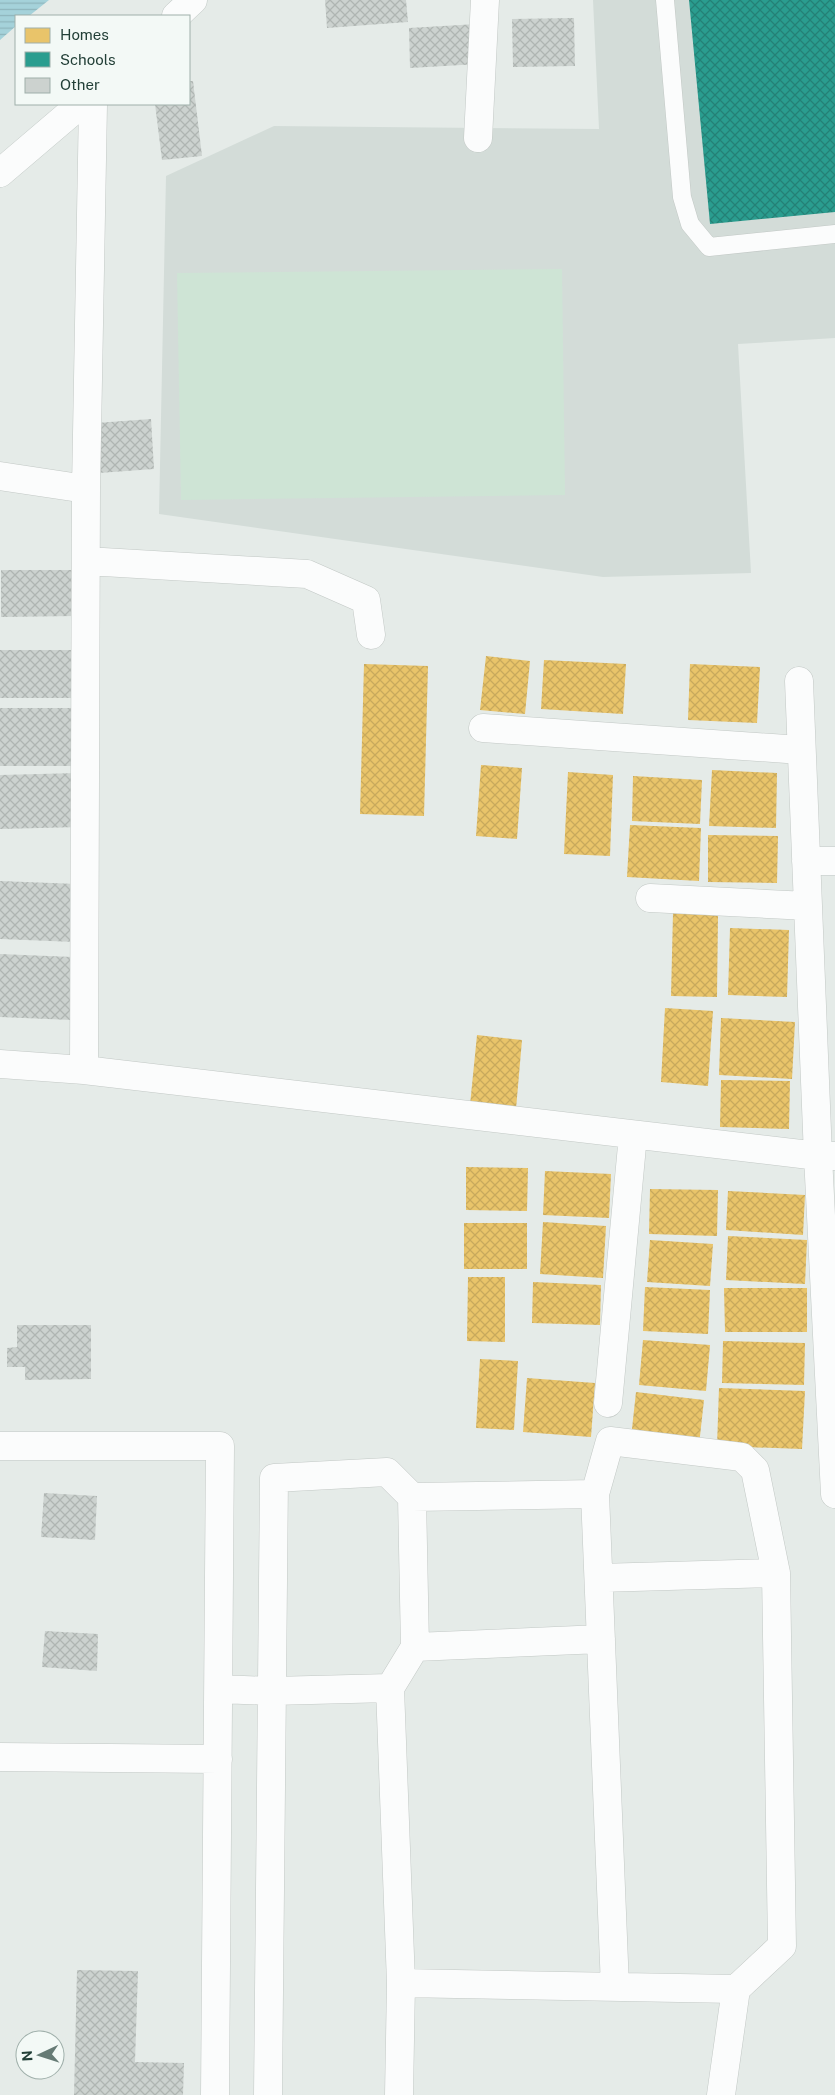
<svg xmlns="http://www.w3.org/2000/svg" width="835" height="2095" viewBox="0 0 835 2095" font-family="'Public Sans',sans-serif">
	<defs>
		<pattern id="water-rules" width="6" height="5" patternUnits="userSpaceOnUse" patternTransform="scale(1.25)"><rect width="6" height="5" fill="#a5d2da"/><path d="M0 2.5h6" fill="none" stroke="#8eb5bc"/></pattern>
		<pattern id="homes-cross-hatch" width="8" height="8" patternUnits="userSpaceOnUse" patternTransform="scale(1.25)"><rect width="8" height="8" fill="#e9c46a"/><path d="M0 0l8 8M0 8l8-8" fill="none" stroke="#c8a95c"/></pattern>
		<pattern id="schools-cross-hatch" width="8" height="8" patternUnits="userSpaceOnUse" patternTransform="scale(1.25)"><rect width="8" height="8" fill="#2a9d8f"/><path d="M0 0l8 8M0 8l8-8" fill="none" stroke="#248176"/></pattern>
		<pattern id="building-cross-hatch" width="8" height="8" patternUnits="userSpaceOnUse" patternTransform="scale(1.25)"><rect width="8" height="8" fill="#ccd2cf"/><path d="M0 0l8 8M0 8l8-8" fill="none" stroke="#afb5b2"/></pattern>
	</defs>
	<rect width="100%" height="100%" fill="#e5ebe8"/>
	<path fill="#d3dcd8" d="M593,0h242v338l-97,6 13,229 -148,4 -444,-63 7,-338 108,-50 325,3z"/>
	<path fill="#cee4d5" d="M562,269l3,226 -384,5 -4,-227z"/>
	<path fill="url(#water-rules)" d="M0,0h49l-20,16h-13v10l-16,14z"/>
	<path fill="url(#homes-cross-hatch)" d="M486,656l44,5 -5,53 -45,-4z
		M544,660l82,4 -3,50 -82,-5z
		M364,664l64,2 -4,150 -64,-2z
		M690,664l70,3 -3,56 -69,-3z
		M481,765l41,3 -5,71 -41,-3z
		M712,770l65,3 -1,55 -67,-2z
		M568,772l45,3 -3,81 -46,-2z
		M633,776l69,4 -2,44 -68,-3z
		M630,825l71,3 -2,53 -72,-4z
		M708,835l70,1 -1,47 -69,-1z
		M673,913l45,2 -1,82 -46,-1z
		M730,928l59,2 -2,67 -59,-2z
		M665,1008l48,3 -5,75 -47,-4z
		M721,1018l74,4 -3,57 -73,-4z
		M477,1035l45,5 -6,69 -46,-4z
		M721,1080l69,1 -1,48 -69,-2z
		M466,1167l62,1 -1,43 -61,-1z
		M545,1171l66,3 -2,44 -66,-3z
		M650,1189l68,1 -1,46 -68,-2z
		M728,1191l77,4 -2,40 -77,-5z
		M543,1222l63,4 -3,52 -63,-4z
		M464,1223h63v46h-63z
		M728,1236l79,4 -2,44 -79,-4z
		M650,1240l63,4 -3,42 -63,-4z
		M468,1277h37v65l-38,-1z
		M533,1282l68,3 -1,40 -68,-2z
		M645,1287l65,3 -2,44 -65,-3z
		M724,1288h83v44h-82z
		M643,1340l67,5 -4,46 -67,-6z
		M723,1341l82,2 -1,42 -82,-2z
		M480,1359l38,2 -4,69 -38,-2z
		M527,1378l68,5 -4,54 -68,-5z
		M719,1388l86,3 -3,58 -85,-3z
		M636,1392l68,8 -5,45 -68,-7z"/>
	<path fill="url(#schools-cross-hatch)" d="M689,0h146v212l-125,12z"/>
	<path fill="url(#building-cross-hatch)" d="M325,0h81l2,22 -81,6z
		M574,18l1,48 -62,1 -1,-48z
		M477,24l2,40 -69,4 -1,-40z
		M189,81h4l9,75 -40,4 -7,-56h34z
		M151,419l3,50 -55,4 -3,-50z
		M1,570h74l1,46 -75,1z
		M0,650h76v48h-76z
		M0,708h78v58h-78z
		M79,773l1,54 -80,2v-54z
		M0,881l77,3 -2,58 -75,-3z
		M0,954l73,3 -2,63 -71,-3z
		M17,1325h74v54l-66,1v-13h-18v-19l10,-1z
		M44,1493l53,3 -2,44 -54,-3z
		M45,1631l53,3 -1,37 -55,-4z
		M77,1970l61,1 -3,91 49,1 -1,32h-109z"/>
	<g fill="none" stroke-linecap="round" stroke-linejoin="round">
		<g stroke="#c2c8c5" stroke-width="19">
			<path id="lane" d="M665,0l17,197 8,27 19,23 126,-13"/>
		</g>
		<g stroke="#c2c8c5" stroke-width="29">
			<path id="street" d="M478,138l7,-138
				M0,476l86,13
				M86,561l221,13 59,26 5,35
				M799,681l19,475 17,338
				M483,728l318,22
				M806,861h29
				M650,898l158,8
				M0,1064l84,6 2,-581 7,-385
				M84,1070l734,86h17
				M608,1403l25,-268
				M0,1446h220l-5,649
				M595,1494l20,493
				M599,1578l177,-5
				M415,1647l186,-8
				M219,1689l53,2 118,-3
				M0,1757l218,2
				M401,1983l335,6
				M268,2095l6,-617 113,-6 25,25 183,-3 15,-53 132,16 13,13 21,103 6,373 -46,43 -15,106
				M399,2095l2,-112 -11,-295 25,-41 -3,-150"/>
		</g>
		<g stroke="#c1c8c5" stroke-width="29">
			<path id="secondary" d="M176,16l17,-16
				M0,173l81,-69"/>
		</g>
		<use href="#lane" stroke="#fbfcfc" stroke-width="18"/>
		<use href="#street" stroke="#fbfcfc" stroke-width="28"/>
		<use href="#secondary" stroke="#fbfcfc" stroke-width="28"/>
	</g>
	<rect x="15" y="15" width="175" height="90" fill="#f3f9f6" stroke="#9fafaa"/>
	<rect x="25" y="28" width="25" height="15" fill="#e9c46a" stroke="#9fafaa"/>
	<text x="60" y="40" font-size="15" fill="#223f37">Homes</text>
	<rect x="25" y="52" width="25" height="15" fill="#2a9d8f" stroke="#9fafaa"/>
	<text x="60" y="65" font-size="15" fill="#223f37">Schools</text>
	<rect x="25" y="78" width="25" height="15" fill="#ccd2cf" stroke="#9fafaa"/>
	<text x="60" y="90" font-size="15" fill="#223f37">Other</text>
	<g transform="translate(40 2055) rotate(266)"><circle r="24" fill="#f3f9f6" stroke="#9fafaa"/>
	<path d="M0-4L9 19L0 12L-9 19Z" fill="#667b75"/>
	<text y="-8" font-size="14" font-weight="bold" text-anchor="middle" fill="#223f37">N</text>
	</g>
</svg>
